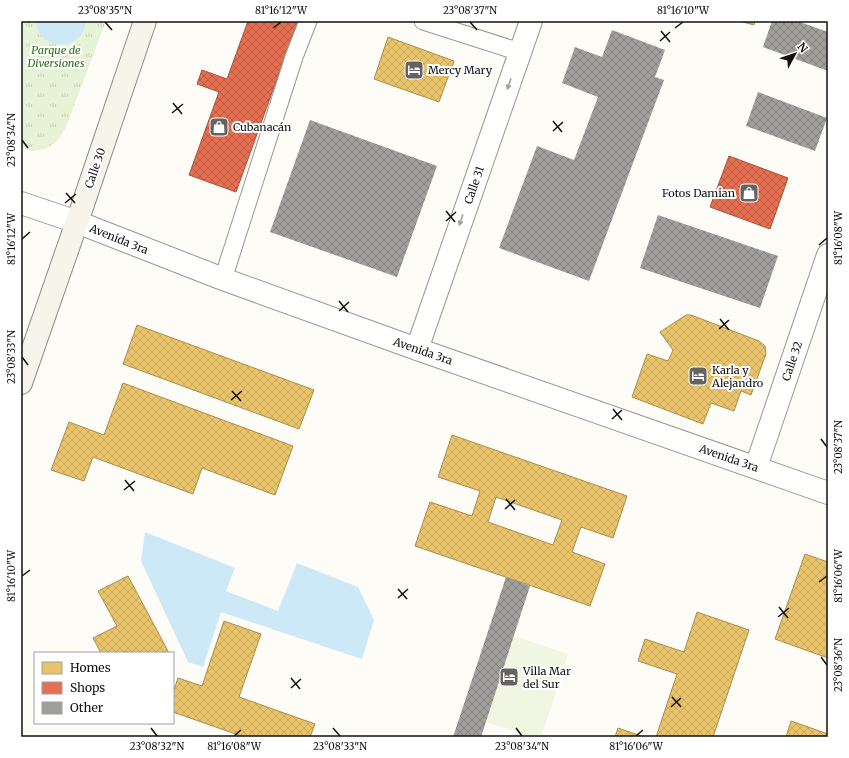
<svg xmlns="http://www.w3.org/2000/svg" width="849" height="758" viewBox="0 0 849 758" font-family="Merriweather,serif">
	<defs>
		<pattern id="grass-tufts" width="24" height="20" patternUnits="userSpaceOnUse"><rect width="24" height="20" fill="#e7f3d7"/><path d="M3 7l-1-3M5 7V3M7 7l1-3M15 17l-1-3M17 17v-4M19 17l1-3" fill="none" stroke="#c5cfb8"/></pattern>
		<pattern id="homes-cross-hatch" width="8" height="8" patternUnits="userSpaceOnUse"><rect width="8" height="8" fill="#e9c46a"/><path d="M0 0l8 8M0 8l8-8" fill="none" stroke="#c7a75b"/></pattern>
		<pattern id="shops-cross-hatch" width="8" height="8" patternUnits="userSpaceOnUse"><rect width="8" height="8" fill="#e76f51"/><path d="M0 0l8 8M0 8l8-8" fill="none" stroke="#ba5a42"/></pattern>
		<pattern id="building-cross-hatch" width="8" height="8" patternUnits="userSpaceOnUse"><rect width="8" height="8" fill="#a19f9c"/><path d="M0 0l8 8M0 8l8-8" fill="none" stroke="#82807e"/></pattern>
	</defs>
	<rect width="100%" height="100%" fill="#fdfcf7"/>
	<path fill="url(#grass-tufts)" d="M21,21h85l-40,106 -8,13 -12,9 -15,2 -10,-4z"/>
	<path fill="#f0f6e1" d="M514,636l54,18 -27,83h-9l-46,-15z"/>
	<path fill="#cde8f7" d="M36,21h50c-4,33 -49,29 -50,0z
		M145,532l90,36 -9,23 52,20 19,-48 61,24 16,33 -12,39 -141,-47 -18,55 -15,-5 -47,-101z"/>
	<path fill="url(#homes-cross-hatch)" stroke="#a88e4f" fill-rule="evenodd" d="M739,21h16l-1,4z
		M388,37l66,24 -15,41 -65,-23z
		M686,315h5l68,26 6,5 1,8 -15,41 -10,-4 -7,20 -23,-8 -8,21 -71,-27 15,-43 21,7 5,-11 -13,-18z
		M137,325l177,65 -15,39 -176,-65z
		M123,383l170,63 -18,49 -73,-27 -9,26 -100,-37 -9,24 -33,-11 18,-48 35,13z
		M452,435l175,61 -14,42 -32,-11 -9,25 33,12 -15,42 -175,-60 15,-44 42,14 8,-25 -42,-14zM496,497l66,23 -9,25 -65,-23z
		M805,554l23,8v96l-53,-19z
		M128,576l41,77h-41l-1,-2 -3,2h-23l-8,-15 24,-12 -19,-35z
		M697,612l52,18 -36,107h-57l21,-63 -39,-13 7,-22 39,13z
		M224,621l37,13 -22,63 76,27 -5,13h-66l-71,-25v-19l5,-15 24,8z
		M791,721l37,13v3h-42z
		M618,728l26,9h-29z"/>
	<path fill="url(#shops-cross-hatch)" stroke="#a7533e" d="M248,21h50l-62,171 -47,-17 30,-83 -22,-8 5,-14 25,9z
		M729,156l59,22 -18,51 -60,-22z"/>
	<path fill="url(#building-cross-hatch)" d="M772,21h25l31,11v39l-65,-24z
		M612,30l53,20 -10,27 9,3 -75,201 -90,-33 38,-102 37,14 24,-63 -36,-14 13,-36 27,10z
		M758,92l69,26 -12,33 -69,-25z
		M310,120l127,46 -40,111 -127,-45z
		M658,215l120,41 -18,52 -120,-40z
		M506,577l24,9 -49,151h-28z"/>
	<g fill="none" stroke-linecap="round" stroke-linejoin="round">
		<g stroke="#979795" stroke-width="19">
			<path id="lane" d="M423,21l97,31
				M223,279l71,-222 14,-36"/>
		</g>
		<g stroke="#979795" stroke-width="24">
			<path id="street" d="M21,203l56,19 146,57 194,70 411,144
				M417,349l114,-328
				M756,467l72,-212"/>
		</g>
		<g stroke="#8e8d8b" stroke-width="24">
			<path id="secondary" d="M21,383l56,-161 68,-201"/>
		</g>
		<use href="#lane" stroke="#fffffe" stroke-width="17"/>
		<use href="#street" stroke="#fffffe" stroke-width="22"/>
		<use href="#secondary" stroke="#f6f4eb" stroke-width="22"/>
	</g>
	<defs><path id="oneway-solid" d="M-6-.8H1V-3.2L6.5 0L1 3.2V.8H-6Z"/></defs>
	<g fill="#a0a09f">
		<use href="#oneway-solid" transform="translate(509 84) rotate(109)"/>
		<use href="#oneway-solid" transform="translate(461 220) rotate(109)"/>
	</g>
	<path fill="none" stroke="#111" stroke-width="1.5" d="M105,22l7,8M470,22l7,8M273,28l8,-6M675,28l8,-6M661,31l9,11M660,41l10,-9M173,103l9,11M172,113l11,-9M553,121l9,11M553,131l10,-9M22,140l6,8M66,193l9,10M65,203l11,-9M446,211l9,11M446,221l10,-9M22,239l8,-7M819,245l8,-7M339,301l9,11M339,311l10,-9M720,319l9,11M719,329l10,-9M22,357l6,8M232,391l9,10M231,400l11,-9M613,409l9,11M612,419l10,-9M821,439l6,8M125,480l9,11M124,490l11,-9M506,499l9,11M505,509l10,-9M22,576l8,-6M819,582l8,-6M398,589l9,10M398,598l10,-9M779,607l9,11M778,617l11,-9M821,657l6,8M291,678l9,11M291,688l10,-9M672,697l9,10M671,707l10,-9M151,728l6,8M333,728l7,8M516,728l6,8M234,736l7,-6M636,736l7,-6"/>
	<defs>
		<g id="hotel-square" transform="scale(1)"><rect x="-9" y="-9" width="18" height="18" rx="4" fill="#646362" stroke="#fff"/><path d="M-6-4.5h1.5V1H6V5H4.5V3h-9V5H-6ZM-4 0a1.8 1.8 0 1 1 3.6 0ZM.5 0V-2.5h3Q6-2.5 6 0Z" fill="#fff"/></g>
		<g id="shop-square" transform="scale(1)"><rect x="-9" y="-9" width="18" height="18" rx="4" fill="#646362" stroke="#fff"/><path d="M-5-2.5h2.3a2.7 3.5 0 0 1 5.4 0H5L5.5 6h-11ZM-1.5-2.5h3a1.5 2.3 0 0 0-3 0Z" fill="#fff"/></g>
	</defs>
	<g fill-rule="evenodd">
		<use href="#hotel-square" x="414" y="70"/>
		<use href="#shop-square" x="219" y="127"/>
		<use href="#shop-square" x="749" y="193"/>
		<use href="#hotel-square" x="698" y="376"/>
		<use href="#hotel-square" x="509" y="677"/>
	</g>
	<g text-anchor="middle" stroke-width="4" stroke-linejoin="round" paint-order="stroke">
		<g font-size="11" font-style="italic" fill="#2f6b1f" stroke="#fff">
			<text x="56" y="54">Parque de<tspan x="56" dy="13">Diversiones</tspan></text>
		</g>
		<g font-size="11" fill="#111" stroke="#fff" text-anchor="start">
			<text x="428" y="74">Mercy Mary</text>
			<text x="233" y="131">Cubanacán</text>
			<text x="735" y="197" text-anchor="end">Fotos Damian</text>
			<text x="712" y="374">Karla y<tspan x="712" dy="13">Alejandro</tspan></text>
			<text x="523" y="675">Villa Mar<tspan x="523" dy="13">del Sur</tspan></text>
		</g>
		<g font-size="11" fill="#111" stroke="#fff">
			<text transform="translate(95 168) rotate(-71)" y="4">Calle 30</text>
			<text transform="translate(474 185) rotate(-71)" y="4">Calle 31</text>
			<text transform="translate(119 239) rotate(22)" y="4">Avenida 3ra</text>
			<text transform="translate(423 351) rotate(19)" y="4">Avenida 3ra</text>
			<text transform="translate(792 361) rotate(-71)" y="4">Calle 32</text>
			<text transform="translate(729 458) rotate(19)" y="4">Avenida 3ra</text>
		</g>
	</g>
	<rect width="849" height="758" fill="none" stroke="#ffffff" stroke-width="44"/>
	<rect x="34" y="652" width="140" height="72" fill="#ffffff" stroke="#a0a0a0"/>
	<rect x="42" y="662" width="20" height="12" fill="#e9c46a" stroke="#a0a0a0"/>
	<text x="70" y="672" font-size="12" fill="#111111">Homes</text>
	<rect x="42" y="682" width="20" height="12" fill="#e76f51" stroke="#a0a0a0"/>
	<text x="70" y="692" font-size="12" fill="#111111">Shops</text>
	<rect x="42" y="702" width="20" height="12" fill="#a19f9c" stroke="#a0a0a0"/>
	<text x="70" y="712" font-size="12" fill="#111111">Other</text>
	<g transform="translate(795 54) rotate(50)" stroke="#ffffff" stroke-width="3" paint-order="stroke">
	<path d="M0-3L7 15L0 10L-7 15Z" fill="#111111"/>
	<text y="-6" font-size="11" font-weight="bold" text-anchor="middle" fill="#111111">N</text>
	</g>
	<rect x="22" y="22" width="805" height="714" fill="none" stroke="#111" stroke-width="1.5"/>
	<g font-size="10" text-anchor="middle" fill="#111">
		<text x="105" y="14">23°08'35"N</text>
		<text x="281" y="14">81°16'12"W</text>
		<text x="470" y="14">23°08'37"N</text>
		<text x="683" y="14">81°16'10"W</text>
		<text transform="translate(11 140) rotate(-90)" y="4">23°08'34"N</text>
		<text transform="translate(838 238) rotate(-90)" y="4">81°16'08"W</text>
		<text transform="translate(11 239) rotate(-90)" y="4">81°16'12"W</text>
		<text transform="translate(11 357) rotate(-90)" y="4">23°08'33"N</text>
		<text transform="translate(838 447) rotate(-90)" y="4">23°08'37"N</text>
		<text transform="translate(838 576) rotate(-90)" y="4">81°16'06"W</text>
		<text transform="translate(11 576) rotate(-90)" y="4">81°16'10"W</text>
		<text transform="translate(838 665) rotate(-90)" y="4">23°08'36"N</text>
		<text x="157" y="750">23°08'32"N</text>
		<text x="234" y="750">81°16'08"W</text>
		<text x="340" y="750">23°08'33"N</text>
		<text x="522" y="750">23°08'34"N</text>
		<text x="636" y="750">81°16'06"W</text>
	</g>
</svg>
